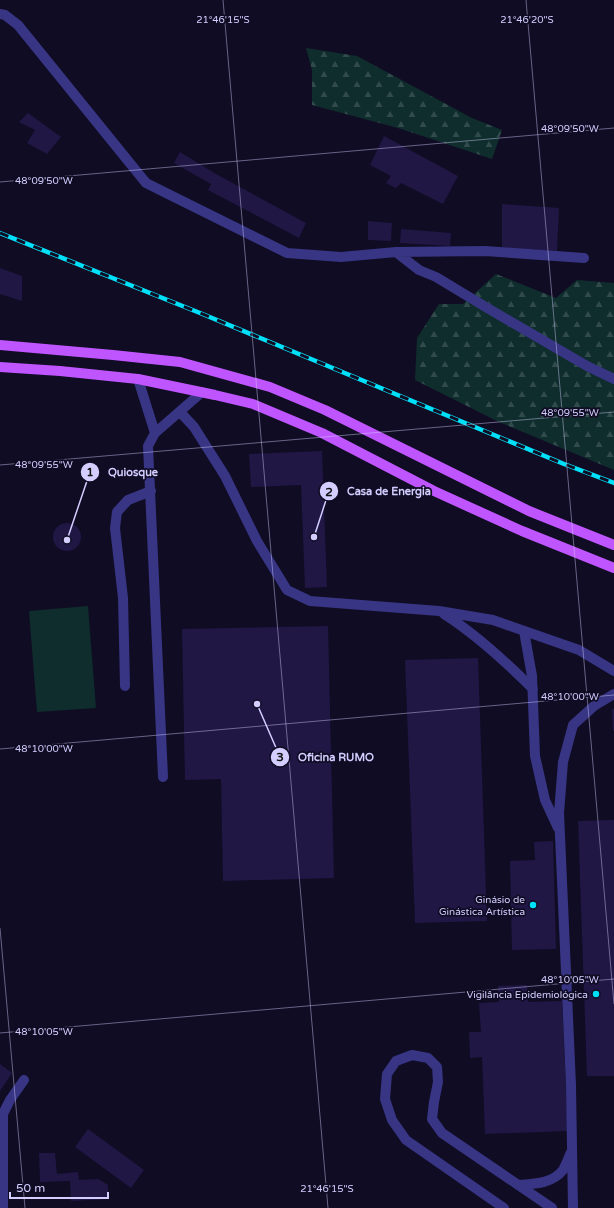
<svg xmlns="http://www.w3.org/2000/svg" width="614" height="1208" viewBox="0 0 614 1208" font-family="'Varela Round',sans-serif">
	<defs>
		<pattern id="forest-firs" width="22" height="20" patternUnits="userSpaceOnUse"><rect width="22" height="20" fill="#0f2d2c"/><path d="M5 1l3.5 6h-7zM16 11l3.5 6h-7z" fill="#314a4c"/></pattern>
	</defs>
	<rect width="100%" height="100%" fill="#100c23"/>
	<path fill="url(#forest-firs)" d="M306,48l51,8 115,62 30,12 -10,29 -94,-31 -86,-23v-35z
		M496,274l60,24 21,-18 37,3v187l-115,-48 -84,-42 2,-42 22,-34h24z"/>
	<path fill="#0f2d2c" d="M88,606l8,102 -59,4 -8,-101z"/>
	<path fill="#201745" d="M28,113l33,24 -14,17 -20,-11 8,-13 -16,-8z
		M384,136l74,40 -15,28 -42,-21 -5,5 -10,-5 5,-7 -21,-11z
		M180,152l36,22 90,49 -7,15 -91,-48 3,-6 -37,-21z
		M502,204l57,4 -2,43 -55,-3z
		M368,221l24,2 -1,18 -23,-1z
		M401,229l50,4 -1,13 -50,-3z
		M0,268l22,8v25l-22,-7z
		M322,451l5,136 -22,1 -4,-103 -50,2 -2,-33z
		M53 537a14 14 0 1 1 28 0a14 14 0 1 1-28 0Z
		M328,626l6,252 -111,3 -2,-102 -36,1 -3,-151z
		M478,658l9,263 -72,2 -10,-263z
		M612,709h2v22h-1z
		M614,820v256h-27l-9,-255z
		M553,841l3,108 -44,1 -2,-89 25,-1 -1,-18z
		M527,985l1,17 34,-1 6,130 -83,3 -3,-77 -12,1 -1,-26h12l-2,-29 20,-1 -1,-16z
		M0,1064l12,9 -12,18z
		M88,1129l56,41 -13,18 -56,-41z
		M39,1153h16l2,21 21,-2 1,8 19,-1 10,6v14l-37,2 -1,-20 -30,1z"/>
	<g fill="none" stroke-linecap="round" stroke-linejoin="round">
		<path stroke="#373584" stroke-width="10" d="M0,14l5,1 13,10 128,158 141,70 54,4 55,-5 89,-1 99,7
			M396,252l23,18 17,7 53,32 98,57 27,13
			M138,379l17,54 47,-41
			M180,412l14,15 31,49 32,65 30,49 23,11 129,10 54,9 86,30 35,21
			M155,433l-7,13 15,331
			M444,614c33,21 61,47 89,75
			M524,631l8,45 3,80 10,44 13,28
			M125,686l-2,-88 -8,-70 2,-16 11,-12 23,-9
			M518,1185c16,-1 34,-1 45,-15 3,-5 6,-13 8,-18
			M3,1208v-94l7,-14 14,-20
			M504,1208l-98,-68 -14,-20 -7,-21 2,-25 9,-13 16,-6 16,3 9,9 1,15 -4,20 -2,17 10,14 110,75
			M573,1208l-2,-123 -12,-272 4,-51 10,-37 21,-19 20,-12"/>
		<path stroke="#bf55ff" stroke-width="10" d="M0,345l113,10 67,7 90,25 55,23 204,101 85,34
			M0,367l60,4 78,8 77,16 38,9 69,29 112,58 88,40 92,37"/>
		<g stroke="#00e1f9" stroke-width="4.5">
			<path id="rail" d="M0,233l200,80 364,151 50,19"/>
		</g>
		<use href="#rail" stroke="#100c23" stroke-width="3" stroke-dasharray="9" stroke-linecap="butt"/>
	</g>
	<path fill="none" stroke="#d3ceff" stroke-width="1" stroke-opacity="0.45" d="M223,0l105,1208M526,0l88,1004M0,182l614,-54M0,465l614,-53M0,749l614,-54M0,928l25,280M0,1033l614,-54"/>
	<g fill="#00e1f9" stroke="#100c23" stroke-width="1.5">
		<circle cx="533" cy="905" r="4"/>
		<circle cx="596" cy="994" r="4"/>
	</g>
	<g text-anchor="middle" stroke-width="3.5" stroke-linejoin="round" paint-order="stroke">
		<g font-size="10" fill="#d3ceff" stroke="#100c23" text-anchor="end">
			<text x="525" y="903">Ginásio de<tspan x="525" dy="12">Ginástica Artística</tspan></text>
			<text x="588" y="998">Vigilância Epidemiológica</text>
		</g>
	</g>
	<g font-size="10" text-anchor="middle" fill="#d3ceff" stroke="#100c23" stroke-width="3.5" stroke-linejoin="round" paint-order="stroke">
		<text x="223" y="23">21°46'15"S</text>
		<text x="527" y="23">21°46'20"S</text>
		<text x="570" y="132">48°09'50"W</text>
		<text x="44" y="184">48°09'50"W</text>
		<text x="570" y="416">48°09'55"W</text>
		<text x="44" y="468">48°09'55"W</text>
		<text x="570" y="700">48°10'00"W</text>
		<text x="44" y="752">48°10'00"W</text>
		<text x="570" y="983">48°10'05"W</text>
		<text x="44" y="1035">48°10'05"W</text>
		<text x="327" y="1192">21°46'15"S</text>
	</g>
	<path fill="none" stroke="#d3ceff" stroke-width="1.5" d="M67 540L90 472M314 537L329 491M257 704L280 757"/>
	<g fill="#d3ceff" stroke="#100c23" stroke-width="1.5">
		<circle cx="67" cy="540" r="4"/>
		<circle cx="314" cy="537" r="4"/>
		<circle cx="257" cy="704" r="4"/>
		<circle cx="90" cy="472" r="10"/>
		<circle cx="329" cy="491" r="10"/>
		<circle cx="280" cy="757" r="10"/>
	</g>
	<g font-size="12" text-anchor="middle" font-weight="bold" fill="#111">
		<text x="90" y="476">1</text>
		<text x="329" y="496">2</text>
		<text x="280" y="761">3</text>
	</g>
	<g font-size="11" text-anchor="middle" font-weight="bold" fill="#d3ceff" stroke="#100c23" stroke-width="3.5" stroke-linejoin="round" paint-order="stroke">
		<text x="133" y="476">Quiosque</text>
		<text x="389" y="495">Casa de Energia</text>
		<text x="336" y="761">Oficina RUMO</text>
	</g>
	<path d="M10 1192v6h98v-6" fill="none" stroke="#d3ceff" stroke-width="2"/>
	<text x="16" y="1192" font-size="12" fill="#d3ceff" stroke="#100c23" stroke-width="3" paint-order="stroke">50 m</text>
</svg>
